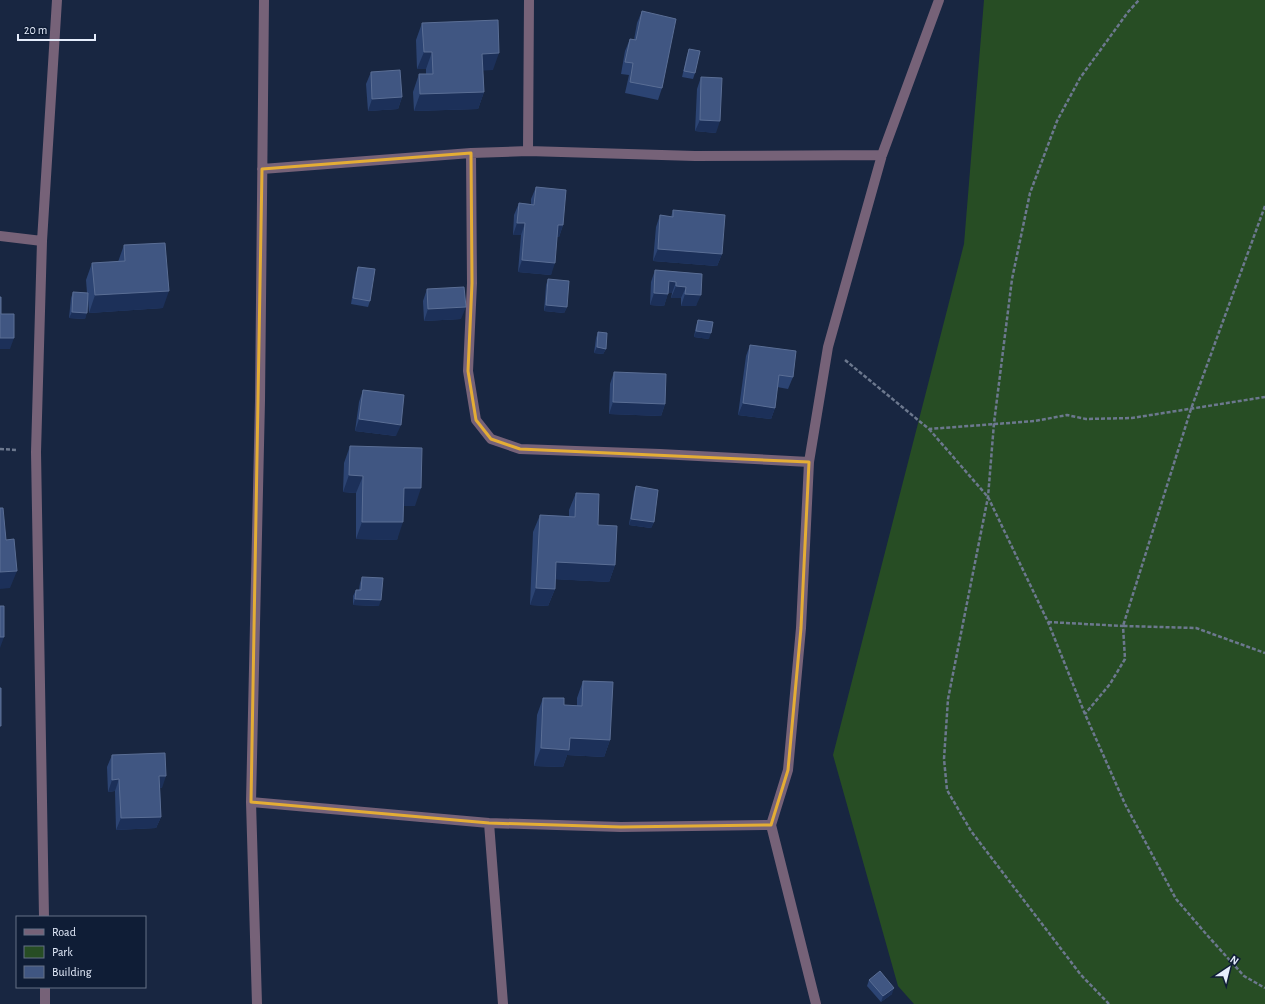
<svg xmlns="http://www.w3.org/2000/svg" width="1265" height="1004" viewBox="0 0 1265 1004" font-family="'Alegreya Sans',sans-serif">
	<rect width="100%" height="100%" fill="#182641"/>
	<path fill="#274d24" d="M984,0h281v1004h-351l-16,-18 -65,-231 131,-511z"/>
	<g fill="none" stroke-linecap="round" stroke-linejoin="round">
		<path stroke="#6c788e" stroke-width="2.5" stroke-dasharray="4 2" stroke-linecap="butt" d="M1265,206l-74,203 -68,217 73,2 69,25
			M845,360l84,69 106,-8 32,-6 19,4 46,-1 133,-21
			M929,429l59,68 60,125 37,92 40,90 51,95 31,36 37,41 21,12
			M0,449l17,1
			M1048,622l75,4 2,33 -15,25 -25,30
			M1109,1004l-28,-29 -110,-144 -24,-41 -3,-31 4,-60 40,-202 6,-74 18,-144 18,-86 27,-72 23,-43 48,-66 11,-12"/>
		<path stroke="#766278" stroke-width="10" d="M528,151l1,-151
			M471,153l1,130 -4,88 8,49 15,19 29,10 140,5 149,8
			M262,169l209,-16 57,-2 167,5 187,-1
			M0,236l42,5
			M251,802l238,21 132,4 150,-2
			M489,823l14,181
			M44,917l-8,-465 6,-211 15,-241
			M45,987v17
			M257,1004l-6,-202 9,-401 4,-401
			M816,1004l-45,-179 17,-55 13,-142 8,-166 19,-115 54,-192 57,-155"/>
	</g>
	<path fill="#2c4473" d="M642,11l20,77 -4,12 -33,-7 4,-18 -8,-1 4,-23 5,-12 4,1 3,-17z
		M422,23l71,47h-10l1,22 -6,17 -64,2 -1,-19 6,-18h7v-5h-9l-1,-29z
		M689,49l6,24 -2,6 -11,-2 5,-22z
		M371,72l31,25 -4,12 -30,2 -2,-27z
		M701,77l15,56 -21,-2 2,-42z
		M536,187l27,38 -4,12h-2l-6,38 -33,-3 3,-37h-8l1,-20 5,-12 12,1v-5z
		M673,210l49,44 -5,12 -64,-5 3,-34 4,-12 11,2z
		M124,245l39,63 -74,5 -1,-13 -3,19 -16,-1 2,-20 2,-6 14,1 -1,-13 6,-17 26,-1z
		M358,267l12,34 -2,6 -17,-3 5,-31z
		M655,270l47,4 -6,32h-15v-8h-10l1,-5h-4l-4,13 -14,-1 1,-23z
		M548,279l19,28 -3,6 -20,-2 2,-26z
		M427,289l34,30 -37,2 -1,-20z
		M698,320l11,19 -15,-2 2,-11z
		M598,332l8,17 -3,5 -9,-1 2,-15z
		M750,345l43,32 -5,12 -11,-2 -2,21 -4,11 -33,-4 8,-59z
		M614,372l51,32 -4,12 -52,-2 1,-30z
		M363,390l33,46 -41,-5 4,-29z
		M350,446l65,60h-11l-7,34 -41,-1v-46l-13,-1 1,-29z
		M636,486l18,36 -3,6 -22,-3 5,-33z
		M576,493l22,32 17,40 -6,17 -54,-3v10l-7,17 -18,-1 3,-73 7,-17 29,1v-6z
		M362,577l17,29 -26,-1v-9l3,-6h3l1,-7z
		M583,681l27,59 -6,17 -37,-2 -4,12 -29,-1 3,-51 6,-17 21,7 13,1v-8z
		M112,755l50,33h-2l1,29 -5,11 -40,2 -1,-39 -7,1 -1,-25z
		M869,980l23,14 -11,8 -14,-16z"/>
	<path fill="#1c3059" d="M424,52h8l-6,17h-9z
		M499,53l-6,17 -17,1 6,-17z
		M484,92l-6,17 -64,2 6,-17z
		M402,97l-4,12 -30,2 4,-12z
		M700,120l20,1 -4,12 -21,-2z
		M517,223h8l-4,12h-8z
		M558,225h5l-4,12 -5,-1z
		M658,249l64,5 -5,12 -64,-5z
		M522,260l33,3 -4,12 -33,-3z
		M669,281l7,1 -4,11h-7z
		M676,286l10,1 -5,11h-10z
		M169,291l-6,17 -74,5 6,-18z
		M654,293l14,1 -4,12 -14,-1z
		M685,294l16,1 -5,11h-15z
		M546,305l21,2 -3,6 -20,-2z
		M466,307l-5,12 -37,2 4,-12z
		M72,312l15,1 -2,6 -16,-1z
		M696,331l15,2 -2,6 -15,-2z
		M0,338h14l-4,11h-10z
		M597,347l9,2 -3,5 -9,-1z
		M613,402l52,2 -4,12 -52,-2z
		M743,403l32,5 -4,11 -33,-4z
		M359,419l42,6 -5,11 -41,-5z
		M349,475l14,1 -7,17 -13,-1z
		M404,488h17l-6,18h-17z
		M631,519l23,3 -3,6 -22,-3z
		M362,522h41l-6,18 -41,-1z
		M556,562l59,3 -6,17 -59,-3z
		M17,571l-7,17 -10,1v-17z
		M536,588l19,1 -7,17 -18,-1z
		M355,599l26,1 -2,6 -26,-1z
		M0,637h4l-4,11z
		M570,738l40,2 -6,17 -37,-2 -4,12 -29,-1 7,-18z
		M159,776h7l-4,12h-7z
		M119,779l-4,12 -7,1 4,-12z
		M161,817l-5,11 -40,2 5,-12z
		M894,988l-2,6 -11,8 2,-6z"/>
	<path fill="#405682" stroke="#5a6e95" d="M642,11l34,8 -14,69 -32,-6 3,-19 -8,-1 5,-23 6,1z
		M498,20l1,33 -17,1 2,38 -64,2 -1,-20h14l-1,-22h-8l-2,-29z
		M689,49l11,2 -5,22 -11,-2z
		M400,70l2,27 -30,2 -1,-27z
		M701,77l21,1 -2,43 -20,-1z
		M536,187l30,3 -3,35h-5l-3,38 -33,-3 3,-37h-8l2,-20 15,2z
		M673,210l52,5 -3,39 -64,-5 2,-34 13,2z
		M165,243l4,48 -74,4 -3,-32 33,-2 -1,-16z
		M358,267l17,2 -5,32 -17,-3z
		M655,270l47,4 -1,21 -16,-1 1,-7 -10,-1v-4l-7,-1 -1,13 -14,-1z
		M548,279l21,2 -2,26 -21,-2z
		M464,287l2,20 -38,2 -1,-20z
		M73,292l15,1 -1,20 -15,-1z
		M0,297h1v17h13v24h-14z
		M698,320l15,2 -2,11 -15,-2z
		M598,332l9,1 -1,16 -9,-2z
		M750,345l46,6 -3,26 -14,-2 -4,33 -32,-5z
		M614,372l52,2 -1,30 -52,-2z
		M363,390l41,5 -3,30 -42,-6z
		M350,446l72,2 -1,40h-17l-1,34h-41l1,-46 -14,-1z
		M636,486l22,4 -4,32 -23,-3z
		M576,493l23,1 -1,31 19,1 -2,39 -59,-3 -1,27 -19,-1 4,-73 35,2z
		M0,508h3l3,32 8,-1 3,32 -17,1z
		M362,577l21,1 -2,22 -26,-1 1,-9h5z
		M0,606h4v31h-4z
		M583,681l30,1 -3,58 -40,-2 -1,12 -28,-2 2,-50h21v7l18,1z
		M0,688h1v38h-1z
		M165,753l1,23h-7l2,41 -40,1 -2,-39 -7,1v-25z
		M880,971l14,17 -11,8 -14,-16z"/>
	<path fill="none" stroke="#e4ad35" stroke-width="3" stroke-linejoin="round" d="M471,153l1,130 -4,88 8,49 15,19 29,10 289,13 -8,166 -13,142 -17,55 -150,2 -132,-4 -238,-21 11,-633z"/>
	<rect x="16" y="916" width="130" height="72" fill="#0f1d36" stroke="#657085"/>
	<rect x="24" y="929" width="20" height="6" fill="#766278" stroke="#657085"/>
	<text x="52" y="936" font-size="12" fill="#e5edfc">Road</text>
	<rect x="24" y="946" width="20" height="12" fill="#274d24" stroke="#657085"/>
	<text x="52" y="956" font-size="12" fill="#e5edfc">Park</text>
	<rect x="24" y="966" width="20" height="12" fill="#405682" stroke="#657085"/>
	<text x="52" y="976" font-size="12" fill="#e5edfc">Building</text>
	<g transform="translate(1229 968) rotate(35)" stroke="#0f1d36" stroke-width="3" paint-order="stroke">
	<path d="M0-3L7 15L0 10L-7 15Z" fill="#e5edfc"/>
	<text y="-6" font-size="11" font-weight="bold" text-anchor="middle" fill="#e5edfc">N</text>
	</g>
	<path d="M18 34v6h77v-6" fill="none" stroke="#e5edfc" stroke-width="2"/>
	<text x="24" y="34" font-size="12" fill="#e5edfc" stroke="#0f1d36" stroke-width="3" paint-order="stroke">20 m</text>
</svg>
